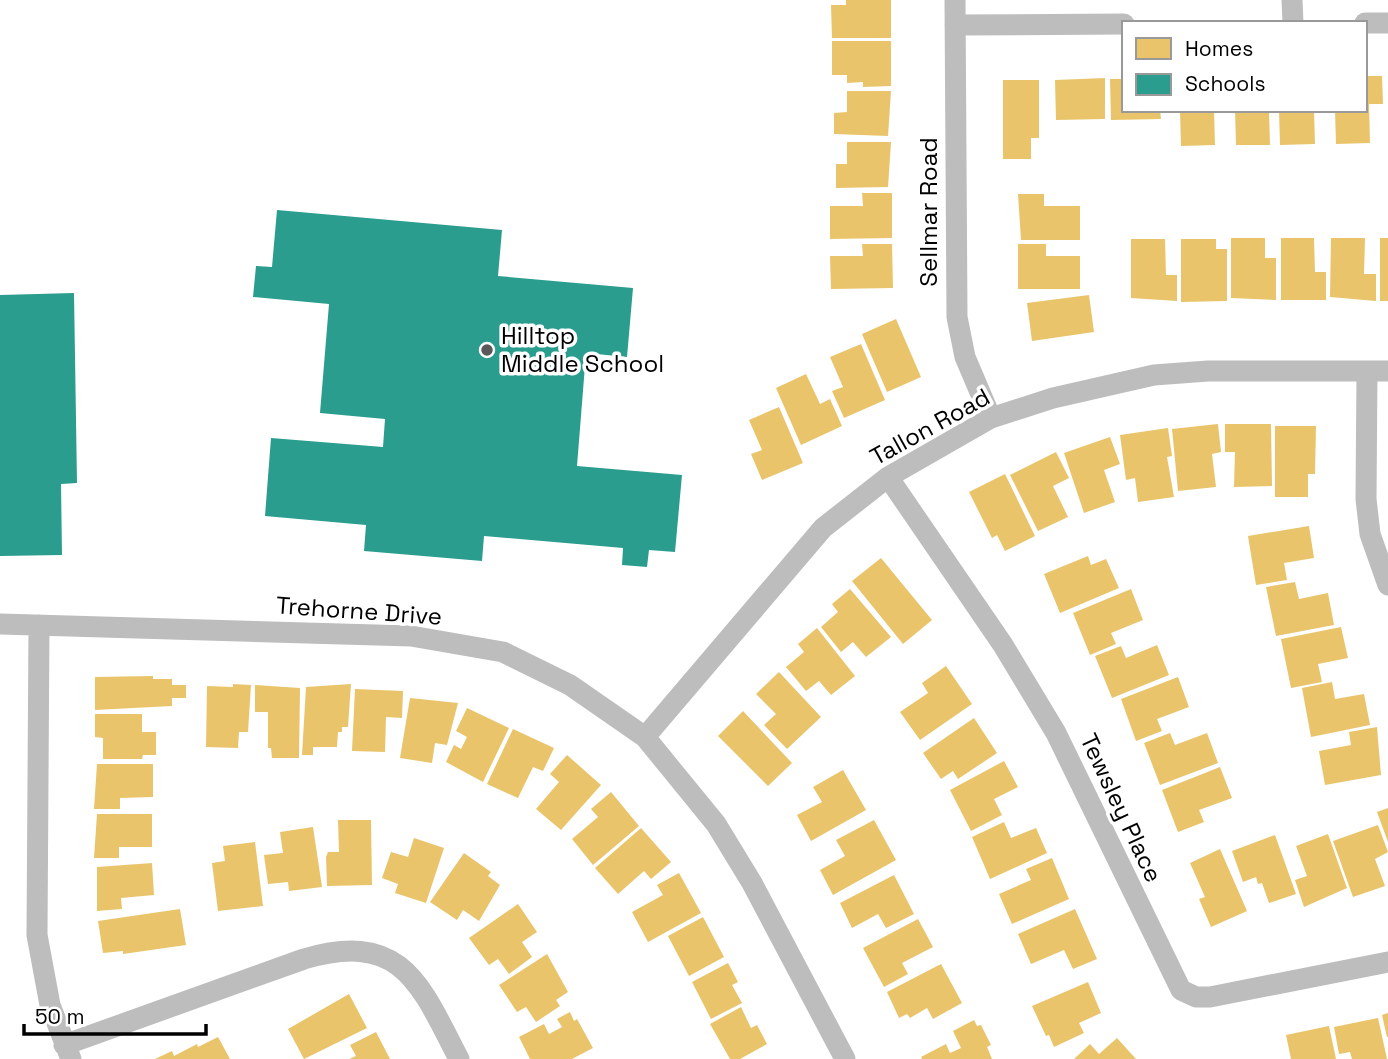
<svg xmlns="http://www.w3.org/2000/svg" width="1388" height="1059" viewBox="0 0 1388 1059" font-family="'Space Grotesk',sans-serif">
	<rect width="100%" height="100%" fill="#fff"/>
	<path fill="#e9c46a" d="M846,0h45v38h-59l-1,-33h15z
		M832,41h59v45l-28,1v-5l-16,1v-8h-15z
		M1365,76h17l1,28h-14l1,39 -34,1 -1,-34h30z
		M1105,78v41l-49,1 -1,-40z
		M1110,79h14v31h36l1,9 -50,1z
		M1003,80h36v58h-8v21h-28z
		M847,91h44l-3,45 -54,-2v-21l13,-1z
		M1180,110h34l1,35 -34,1z
		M1235,110h34l1,35h-34z
		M1279,110h35l1,34 -35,1z
		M847,142h44l-3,45 -52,1v-24h11z
		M862,193h30v45l-62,1v-33h33z
		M1018,194h26v12h36v34h-59z
		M1231,238h34v20h11v42l-45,-2z
		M1281,238h33l1,34h11v28h-45z
		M1331,238h34l-1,36h12v27l-46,-4z
		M1380,238h8v63h-8z
		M1131,239h34l1,36h11v26l-46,-3z
		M1181,239h35v10h11v52l-46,1z
		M862,244h30l1,44 -62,1 -1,-33h33z
		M1018,244h28v12h34v33h-62z
		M1089,295l5,37 -62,9 -5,-38z
		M896,319l25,58 -34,15 -25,-58z
		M861,344l24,56 -41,18 -12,-27 11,-4 -13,-30z
		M806,374l14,30 10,-5 12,27 -41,19 -25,-57z
		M779,407l24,56 -41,17 -11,-26 11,-4 -13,-30z
		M1218,424l3,28 -9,2 4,33 -38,4 -6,-62z
		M1225,424h46l1,62 -38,1 1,-35h-10z
		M1275,426h41l-1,48h-7v23h-33z
		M1168,428l4,28 -5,1 7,40 -36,5 -3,-24 -9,2 -6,-45z
		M1110,437l10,27 -16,6 11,32 -31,11 -20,-60z
		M1056,452l13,26 -16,8 15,31 -30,14 -28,-56z
		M1005,474l30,62 -30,15 -8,-16 -5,3 -23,-46z
		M1309,526l5,32 -30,5 3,17 -31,5 -8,-49z
		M1088,556l3,9 15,-6 13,29 -59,25 -16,-39z
		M881,558l51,62 -29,24 -51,-63z
		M1295,582l4,17 29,-6 6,32 -58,11 -10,-49z
		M850,589l41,48 -25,20 -13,-15 -12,10 -20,-25 17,-15 -6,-8z
		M1131,589l12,31 -32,13 5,11 -26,11 -17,-42z
		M1341,627l7,31 -30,6 4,18 -31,6 -10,-49z
		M817,628l38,48 -24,19 -12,-14 -13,10 -20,-24 18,-15 -6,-8z
		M1157,645l12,30 -57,23 -17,-42 26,-10 5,12z
		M946,666l26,38 -52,36 -20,-28 28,-19 -6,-10z
		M779,672l42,45 -34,32 -23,-24 12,-11 -20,-20z
		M153,676v3h19v6h14v13h-14v8l-77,4v-33z
		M1178,677l11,30 -32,12 5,12 -26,10 -15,-42z
		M1332,682l3,17 29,-5 6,31 -59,12 -9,-49z
		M233,684l18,1 -3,47h-9l-1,16 -32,-1 1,-61 26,1z
		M351,684l-3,43h-6v5h-4l-1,15h-24v8h-11l4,-68z
		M255,685l45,3 -1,70h-27l-1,-10h-3v-36h-13z
		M355,689l48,2 -1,27 -16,-1 -1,35 -33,-1z
		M410,698l48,5 -11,42 -12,-2 -3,20 -32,-5z
		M467,708l42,20 -26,54 -37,-20 8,-17 7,4 6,-12 -11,-6z
		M743,711l49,52 -24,23 -50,-50z
		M95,714h47v18h14v23h-13l-1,4h-39v-21l-8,-1z
		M974,718l23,35 -39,26 -5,-8 -12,8 -18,-26z
		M1377,727l4,48 -56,10 -6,-34 32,-6 -2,-13z
		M513,729l41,19 -11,23 -10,-4 -15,31 -31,-14z
		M1170,733l5,12 32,-12 11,30 -58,22 -16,-42z
		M567,755l34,30 -40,45 -25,-21 23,-27 -9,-8z
		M1004,761l14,26 -24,12 8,16 -31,16 -21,-41z
		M97,764h56v33l-33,1v11h-26z
		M1220,767l12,31 -33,12 5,12 -26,10 -16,-42z
		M843,770l23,40 -55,31 -14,-26 25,-13 -9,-15z
		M611,792l28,34 -46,39 -21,-26 26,-22 -7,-8z
		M1388,808v34l-11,-30z
		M97,814h55v33h-33v11h-25z
		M338,820h33l1,65 -45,1 -1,-29 2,-5h11z
		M874,820l22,40 -63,35 -13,-25 25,-14 -9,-16z
		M1004,822l7,16 25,-10 11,25 -57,26 -18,-42z
		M1378,825l10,27 -13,7 10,27 -32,11 -20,-56z
		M313,827l9,60 -33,4 -1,-9 -20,2 -4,-29 19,-2 -3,-21z
		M641,828l30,34 -20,17 -7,-8 -26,23 -23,-26z
		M1328,834l19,54 -43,19 -9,-27 12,-4 -11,-30z
		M1275,835l21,59 -27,9 -7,-20 -4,1 -2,-7 -13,5 -11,-31z
		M414,838l30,10 -18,55 -31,-10 3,-9 -16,-6 9,-26 17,5z
		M255,842l8,64 -45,5 -6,-48 13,-2 -2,-15z
		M1220,849l27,62 -36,16 -12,-28 6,-2 -15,-34z
		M464,853l27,19 -3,4 12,9 -21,36 -16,-11 -6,10 -27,-18z
		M1052,858l17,41 -57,25 -13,-30 32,-14 -5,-11z
		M152,863l2,32 -33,3 1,11 -25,2v-44z
		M679,873l22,40 -53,29 -16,-30 31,-17 -6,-10z
		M894,875l20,39 -28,14 -8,-14 -26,14 -12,-25z
		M518,904l19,28 -15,10 10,15 -23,17 -11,-15 -9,6 -20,-27z
		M180,909l6,36 -63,9v-3l-20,2 -5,-32z
		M1075,909l22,50 -24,10 -9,-19 -33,14 -13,-30z
		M703,917l21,40 -35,19 -21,-40z
		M918,919l15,28 -31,16 6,11 -24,13 -21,-39z
		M547,954l21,38 -12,8 4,6 -24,16 -10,-15 -9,5 -18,-27z
		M728,963l10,19 -6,3 10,18 -31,16 -19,-37z
		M941,964l21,39 -29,16 -6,-11 -17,10 -3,-4 -8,4 -12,-26z
		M1088,982l13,31 -22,10 5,10 -30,14 -5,-12 -3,1 -14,-30z
		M349,994l18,34 -63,31 -16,-30z
		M741,1007l10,21 6,-3 10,19 -27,15h-10l-20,-35z
		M570,1012l4,9 3,-2 16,29 -21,11h-42l-11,-22 25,-13 5,10 13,-7 -5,-8z
		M1388,1013v24h-1l-5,-22z
		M1378,1018l9,41h-35l-2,-7 -11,2 -5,-27z
		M974,1020l3,6 4,-1 10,20 -4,2 5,12h-70l-1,-2 25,-13 4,9 11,-5 -8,-17z
		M1329,1026l7,33h-45l-5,-24z
		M376,1032l14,27h-41l7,-3 -6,-11z
		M218,1037l12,22h-75l17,-8 2,5 23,-12 1,3z
		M1117,1038l19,21h-62l16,-15 9,10z"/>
	<path fill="#2a9d8f" d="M277,210l225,20 -4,46 135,12 -6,69 -41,-4 -9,113 105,9 -7,77 -26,-2 -2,17 -25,-2 1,-17 -139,-12 -2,25 -118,-10 2,-26 -101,-9 6,-78 112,9 2,-28 -65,-6 9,-109 -76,-7 3,-31 16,1z
		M74,293l3,190 -16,1 1,71 -62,1v-261z"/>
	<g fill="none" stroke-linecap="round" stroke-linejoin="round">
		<path stroke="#bdbdbd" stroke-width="21" d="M955,0l2,317 8,40 26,61
			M1292,0l1,23
			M1365,23h23
			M955,25l169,-1
			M1367,371l-1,128 4,35 18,51
			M888,477l115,168 53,88 125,257 15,7h14l178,-35
			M0,624l411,12 92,16 67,33 75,52 71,87 36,59 93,176
			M39,625l-2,310 13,70 21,54
			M645,737l178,-209 65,-51 103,-59 62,-20 101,-23 54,-4h180
			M64,1045l240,-86c98,-29 116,25 155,100"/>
	</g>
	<circle fill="#595959" stroke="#fff" stroke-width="2.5" cx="487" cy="350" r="7"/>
	<g text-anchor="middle" stroke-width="7" stroke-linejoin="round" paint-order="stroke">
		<g font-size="24" fill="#000" stroke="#fff">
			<text transform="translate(929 212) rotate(-90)" y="8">Sellmar Road</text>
			<text transform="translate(930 427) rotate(-29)" y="8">Tallon Road</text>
			<text transform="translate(359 611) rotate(4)" y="8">Trehorne Drive</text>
			<text transform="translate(1121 808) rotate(65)" y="8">Tewsley Place</text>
		</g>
		<g font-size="24" fill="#000" stroke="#fff" text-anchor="start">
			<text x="501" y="344">Hilltop<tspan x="501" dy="28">Middle School</tspan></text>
		</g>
	</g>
	<rect x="1122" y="21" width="245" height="91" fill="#ffffff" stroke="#999999" stroke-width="2"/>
	<rect x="1136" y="38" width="35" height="21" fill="#e9c46a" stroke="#999999" stroke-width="2"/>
	<text x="1185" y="56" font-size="21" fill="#000000">Homes</text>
	<rect x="1136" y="74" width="35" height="21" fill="#2a9d8f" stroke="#999999" stroke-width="2"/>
	<text x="1185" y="91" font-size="21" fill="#000000">Schools</text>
	<path d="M24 1024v10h182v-10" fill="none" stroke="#000000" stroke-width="3.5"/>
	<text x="35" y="1024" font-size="21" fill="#000000" stroke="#ffffff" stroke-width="5" paint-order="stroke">50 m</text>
</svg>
